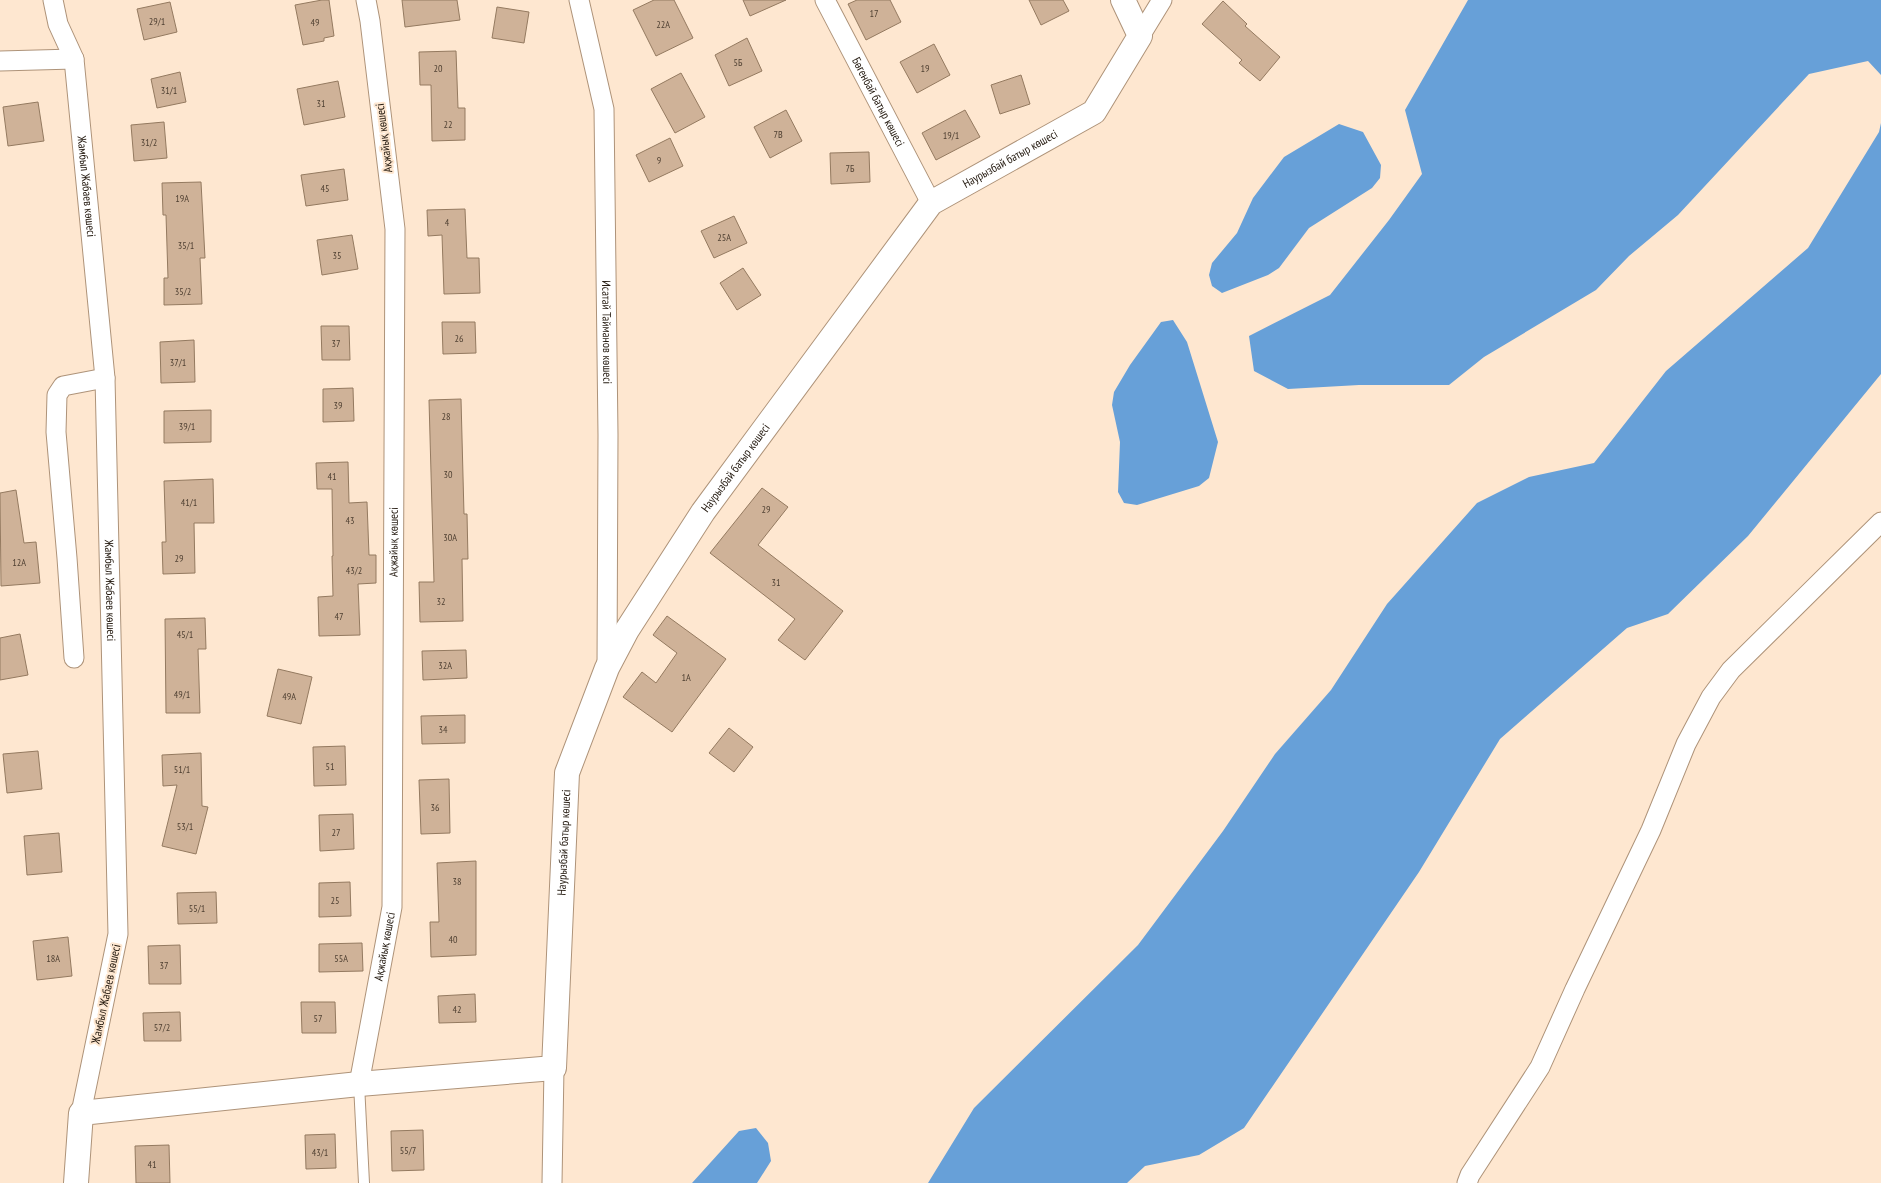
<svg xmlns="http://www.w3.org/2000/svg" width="1881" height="1183" viewBox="0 0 1881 1183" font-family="'PT Sans Narrow',sans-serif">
	<rect width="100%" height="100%" fill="#fee7d0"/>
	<path fill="#67a0d8" d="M1468,0h413v75l-13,-14 -59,13 -131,141 -49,41 -33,34 -112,67 -35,28h-90l-71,4 -34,-18 -5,-35 81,-41 59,-75 33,-46 -17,-64z
		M1881,123v251l-133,162 -80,78 -41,14 -127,111 -81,133 -175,256 -45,27 -54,11 -18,17h-199l46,-75 164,-163 85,-114 52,-77 56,-64 56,-86 90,-101 52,-26 65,-14 72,-92 142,-123 71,-116z
		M1339,124l24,8 18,33 -1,13 -8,10 -63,40 -30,40 -11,7 -46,18 -10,-7 -3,-11 3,-12 25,-30 16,-35 31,-41z
		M1173,320l14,22 31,100 -9,36 -10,8 -62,19 -13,-2 -6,-11 2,-50 -8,-37 2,-13 16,-27 31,-43z
		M756,1128l12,15 3,18 -14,22h-65l47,-52z"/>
	<path fill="#cfb298" stroke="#947a60" d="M322,0h7l5,36 -10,2v3l-21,4 -8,-40z
		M402,0h55l3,20 -55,7z
		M654,0h20l19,38 -37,18 -23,-46z
		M743,0h43l-36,16z
		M857,0h33l11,22 -35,18 -18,-36z
		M1029,0h34l6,11 -28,14z
		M1223,1l24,23 -2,2 35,31 -20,24 -21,-18 3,-3 -40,-36z
		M170,2l7,30 -33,8 -7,-31z
		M497,7l32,5 -5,31 -32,-5z
		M747,38l15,33 -33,15 -14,-31z
		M934,44l16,31 -33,18 -17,-31z
		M456,51l2,57h7v32l-33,1 -1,-56h-11l-1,-33z
		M180,72l6,30 -29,6 -6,-29z
		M681,73l24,44 -30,16 -24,-44z
		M1021,75l9,29 -30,10 -9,-29z
		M338,81l7,36 -41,8 -7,-36z
		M38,102l6,39 -36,5 -5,-39z
		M786,110l16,31 -32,17 -16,-31z
		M965,110l15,27 -44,23 -14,-27z
		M164,122l3,36 -33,3 -3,-36z
		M670,138l13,28 -34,16 -13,-27z
		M869,152l1,30 -39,2 -1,-31z
		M344,169l4,31 -42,6 -5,-31z
		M201,182l4,76h-5l2,46 -38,1v-27h4l-2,-63h-3l-1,-32z
		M465,209l2,49h12l1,35 -36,1 -2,-59 -14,1 -1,-26z
		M734,216l13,27 -33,15 -13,-27z
		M352,235l6,34 -36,6 -5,-35z
		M743,268l18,27 -24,15 -17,-27z
		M442,322h33l1,31 -33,1z
		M321,326h28l1,34h-28z
		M194,340l1,42 -34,1 -1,-41z
		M353,388l1,33 -31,1v-33z
		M461,399l3,115h3l1,45h-6l1,62 -43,1 -1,-40h15l-5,-182z
		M211,410v32l-47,1v-32z
		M348,462l1,41 18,-1 2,53h7v28l-18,1 2,51 -41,1 -1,-39 15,-1 -1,-40h1l-1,-67h-15l-1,-26z
		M213,479l1,44h-20l1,50 -32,1 -1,-32h4l-2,-61z
		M762,488l26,19 -30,38 85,66 -38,49 -27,-20 17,-21 -85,-66z
		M16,490l8,53 12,-1 4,41 -39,3 -1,-93z
		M667,616l59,43 -54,73 -49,-35 19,-25 14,11 21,-30 -24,-18z
		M205,618l1,31h-8l2,64h-34l-1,-94z
		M20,634l8,41 -28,5v-42z
		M466,650l1,28 -44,2 -1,-29z
		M278,669l34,8 -11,47 -34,-8z
		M465,715v28l-43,1 -1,-28z
		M729,728l24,19 -19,25 -25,-19z
		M345,746l1,39 -32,1 -1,-39z
		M38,751l4,38 -35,4 -4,-39z
		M201,753l1,53 6,1 -12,47 -34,-8 15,-61 -14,1 -1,-31z
		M449,779l1,54 -29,1 -2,-54z
		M353,814l1,35 -34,2 -1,-36z
		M59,833l3,39 -35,3 -3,-39z
		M476,861v94l-45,2 -1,-35h9l-2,-59z
		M350,882l1,34 -32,1v-34z
		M216,892l1,31 -39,1 -1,-31z
		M68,937l4,39 -35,4 -4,-39z
		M362,943l1,28 -44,1v-28z
		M180,945l1,39h-32l-1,-38z
		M475,994l1,28 -37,1 -1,-27z
		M301,1002h34l1,31h-34z
		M180,1012l1,29h-37l-1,-28z
		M423,1130l1,40 -32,1 -1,-40z
		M335,1134l1,34 -30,1 -1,-34z
		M169,1145l1,38h-34l-1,-37z"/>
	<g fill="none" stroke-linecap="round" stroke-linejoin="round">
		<g stroke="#ae9379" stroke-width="12">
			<path id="service" d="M359,1084l5,99"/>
		</g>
		<g stroke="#ae9379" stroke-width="21">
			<g id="minor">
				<path id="s1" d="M53,0l5,24 16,35 31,319 13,556 -37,179"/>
				<path id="s2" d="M579,0l25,109 4,326 -1,233"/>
				<path id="s3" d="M825,0l106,203"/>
				<path d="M1140,36l22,-36"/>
				<path d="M0,61l74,-2"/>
				<path d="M74,658l-7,-100 -11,-126 1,-37 6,-9 42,-8"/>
				<path id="s4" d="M359,1084l33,-177 3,-678 -25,-208 -4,-21"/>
				<path d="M552,1183l2,-115"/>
				<path d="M1467,1183l3,-8 70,-108 35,-78 76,-159 35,-86 25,-47 20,-27 150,-148"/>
			</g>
		</g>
		<g stroke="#ae9379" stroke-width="26">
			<g id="tertiary">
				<path id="s5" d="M76,1183l5,-70 278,-29 195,-16 13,-295 40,-105 20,-38 76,-118 228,-309 163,-91 46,-76 -17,-36"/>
			</g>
		</g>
		<use href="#service" stroke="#fff" stroke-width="10"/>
		<use href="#minor" stroke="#fff" stroke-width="19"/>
		<use href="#tertiary" stroke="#fff" stroke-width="24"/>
	</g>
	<g text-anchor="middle" stroke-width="4" stroke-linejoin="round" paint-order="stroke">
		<g font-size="10" fill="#4e3f31">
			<text x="874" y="17">17</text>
			<text x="157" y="25">29/1</text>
			<text x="315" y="26">49</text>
			<text x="663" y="28">22А</text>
			<text x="738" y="66">5Б</text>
			<text x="438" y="72">20</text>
			<text x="925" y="72">19</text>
			<text x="169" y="94">31/1</text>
			<text x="321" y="107">31</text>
			<text x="448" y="128">22</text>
			<text x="778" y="138">7В</text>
			<text x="951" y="139">19/1</text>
			<text x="149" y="146">31/2</text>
			<text x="659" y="164">9</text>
			<text x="850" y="172">7Б</text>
			<text x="325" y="192">45</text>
			<text x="182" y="202">19А</text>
			<text x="447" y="226">4</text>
			<text x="724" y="241">25А</text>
			<text x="186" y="249">35/1</text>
			<text x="337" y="259">35</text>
			<text x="183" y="295">35/2</text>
			<text x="459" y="342">26</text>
			<text x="336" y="347">37</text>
			<text x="178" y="366">37/1</text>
			<text x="338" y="409">39</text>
			<text x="446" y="420">28</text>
			<text x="187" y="430">39/1</text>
			<text x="448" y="478">30</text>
			<text x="332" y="480">41</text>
			<text x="189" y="506">41/1</text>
			<text x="766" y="513">29</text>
			<text x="350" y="524">43</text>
			<text x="450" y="541">30А</text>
			<text x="179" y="562">29</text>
			<text x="19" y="566">12А</text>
			<text x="354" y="574">43/2</text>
			<text x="776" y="586">31</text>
			<text x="441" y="605">32</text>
			<text x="339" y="620">47</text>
			<text x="185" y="638">45/1</text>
			<text x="445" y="669">32А</text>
			<text x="686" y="681">1А</text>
			<text x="182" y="698">49/1</text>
			<text x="289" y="700">49А</text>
			<text x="443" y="733">34</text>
			<text x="330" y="770">51</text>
			<text x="182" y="773">51/1</text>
			<text x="435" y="811">36</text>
			<text x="185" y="830">53/1</text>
			<text x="336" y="836">27</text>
			<text x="457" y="885">38</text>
			<text x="335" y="904">25</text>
			<text x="197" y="912">55/1</text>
			<text x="453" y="943">40</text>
			<text x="53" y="962">18А</text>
			<text x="341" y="962">55А</text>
			<text x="164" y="969">37</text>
			<text x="457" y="1013">42</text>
			<text x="318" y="1022">57</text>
			<text x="162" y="1031">57/2</text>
			<text x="408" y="1154">55/7</text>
			<text x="320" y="1156">43/1</text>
			<text x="152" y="1168">41</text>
		</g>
		<g font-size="12" fill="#23190f" stroke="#fee7d0">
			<text dy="4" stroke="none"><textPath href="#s3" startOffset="115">Бөгенбай батыр көшесі</textPath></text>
			<text transform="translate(384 138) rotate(-97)" y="4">Ақжайық көшесі</text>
			<text dy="4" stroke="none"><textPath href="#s5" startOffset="1611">Наурызбай батыр көшесі</textPath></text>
			<text dy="4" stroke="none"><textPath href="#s1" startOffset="191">Жамбыл Жабаев көшесі</textPath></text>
			<text dy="4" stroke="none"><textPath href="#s2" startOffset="335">Исатай Тайманов көшесі</textPath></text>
			<text dy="4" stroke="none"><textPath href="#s5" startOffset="1191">Наурызбай батыр көшесі</textPath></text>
			<text dy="4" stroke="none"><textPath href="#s4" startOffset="545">Ақжайық көшесі</textPath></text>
			<text dy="4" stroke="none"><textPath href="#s1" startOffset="596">Жамбыл Жабаев көшесі</textPath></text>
			<text dy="4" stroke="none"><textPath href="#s5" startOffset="771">Наурызбай батыр көшесі</textPath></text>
			<text dy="4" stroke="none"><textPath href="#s4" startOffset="140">Ақжайық көшесі</textPath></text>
			<text transform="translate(106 994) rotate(-78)" y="4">Жамбыл Жабаев көшесі</text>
		</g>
	</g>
</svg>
